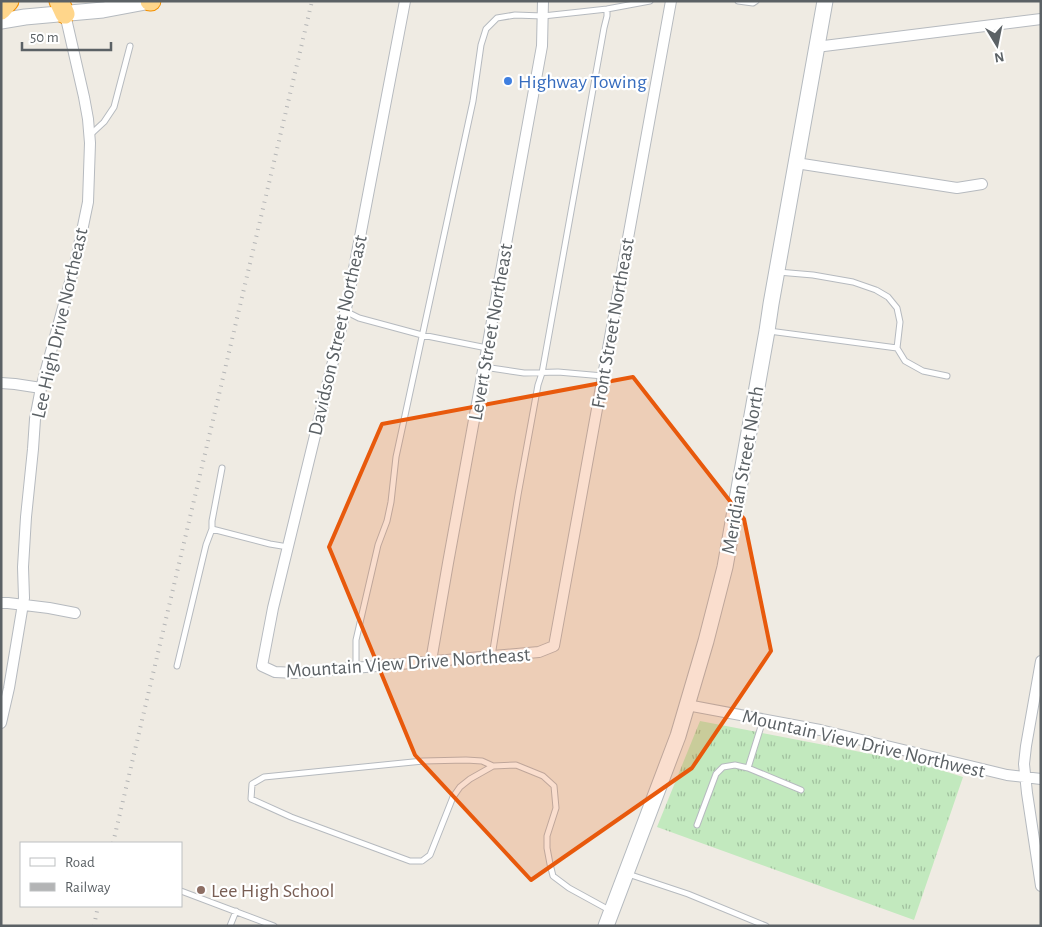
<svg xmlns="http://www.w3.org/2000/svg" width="1042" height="927" viewBox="0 0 1042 927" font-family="'Alegreya Sans',sans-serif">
	<defs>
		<pattern id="grass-tufts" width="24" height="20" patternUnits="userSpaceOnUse" patternTransform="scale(1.25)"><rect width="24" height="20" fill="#c2e9be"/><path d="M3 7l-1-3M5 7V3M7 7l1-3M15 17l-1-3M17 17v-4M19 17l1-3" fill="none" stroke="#a1c09e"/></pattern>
	</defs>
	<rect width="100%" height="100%" fill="#efebe3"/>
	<path fill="url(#grass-tufts)" d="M700,721l218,42 45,14 -49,143 -257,-93z"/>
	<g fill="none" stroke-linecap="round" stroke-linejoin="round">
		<g stroke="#b6babf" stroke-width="7">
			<path id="lane" d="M738,1l15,2 3,-2
				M90,135l14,-13 10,-15 16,-61
				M778,272l35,3 40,7 23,8 12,7 9,11 3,14 -3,26 8,13 18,10 24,5
				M345,311l14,7 63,17 65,13
				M769,331l128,17
				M484,367l40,6 34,-1 45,4
				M212,529l58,15 18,3
				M492,656l26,-161 20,-110 4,-12 62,-345 3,-12v-7
				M177,666l29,-121 6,-16v-8l10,-53
				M356,668v-28l22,-95 9,-24 4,-19 5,-45 77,-356 8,-56 5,-16 11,-11 18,-3 28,1 37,-4 27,-3 43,-8
				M763,720l-15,48 53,22
				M466,760l16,1 11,5 -23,13 -10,8 -7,10 -23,58 -8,6h-12l-119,-44 -40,-18 1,-15 12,-7 159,-16z
				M493,766l23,-1 27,11 11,10 2,22 -9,28v12l3,16 3,12 16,12 42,23
				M697,825l19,-51 7,-7 12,-2 13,3
				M628,874l60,20 78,32
				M181,891l93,35
				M230,926l6,-15"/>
		</g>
		<g stroke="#b6babf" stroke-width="12">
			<path id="street" d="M405,1l-57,299 -75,308 -11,58 13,6 21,1 243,-21 15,-6 117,-645
				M816,47l225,-28
				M796,163l161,25 25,-4
				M1,383l14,1 26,4
				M1,603h7l41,5 26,5
				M431,661l17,-98 94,-517 1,-45
				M1041,661l-15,85 -2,18 3,29 14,93
				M687,705l133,25 187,45 34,4
				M1,723l8,-35 15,-90 -1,-31 3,-50 7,-68 2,-30 6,-31 35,-128 12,-58 2,-59 -2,-24 -4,-22 -19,-83"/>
		</g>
		<g stroke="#b5babf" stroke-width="17">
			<path id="secondary" d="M1,21l24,-4 78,-7 48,-9
				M606,926l72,-190 28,-95 19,-74 42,-236 4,-27 54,-303"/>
		</g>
		<g stroke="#f38f00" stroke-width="21">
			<path id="highway" d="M59,1l6,13
				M150,1h1
				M1,10l8,-9"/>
		</g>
		<use href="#lane" stroke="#fff" stroke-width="5"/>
		<use href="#street" stroke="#fff" stroke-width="10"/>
		<use href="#secondary" stroke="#fff" stroke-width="15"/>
		<use href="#highway" stroke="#ffd68b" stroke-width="19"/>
		<path stroke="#b3b4b5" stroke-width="4" stroke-dasharray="1 6" stroke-linecap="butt" d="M113,843l199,-842
			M94,926l4,-20"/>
	</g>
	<path fill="#e8590c" fill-opacity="0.2" stroke="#e8590c" stroke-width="4" stroke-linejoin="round" d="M633,377l111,142 27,132 -79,117 -161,112 -116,-125 -86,-208 53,-123z"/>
	<circle fill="#3f7fe0" stroke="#fff" stroke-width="2" cx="508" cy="81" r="5"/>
	<circle fill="#8d6e63" stroke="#fff" stroke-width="2" cx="201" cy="890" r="5"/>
	<g text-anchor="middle" stroke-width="4.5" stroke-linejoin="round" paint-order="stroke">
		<g font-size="20" fill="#366cbe" stroke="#fff" text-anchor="start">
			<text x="518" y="88">Highway Towing</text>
		</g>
		<g font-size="20" fill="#5b6165" stroke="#fff">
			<text transform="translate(59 323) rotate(-77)" y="7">Lee High Drive Northeast</text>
			<text transform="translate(612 323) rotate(-80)" y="7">Front Street Northeast</text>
			<text transform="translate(490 332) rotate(-80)" y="7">Levert Street Northeast</text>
			<text transform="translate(337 335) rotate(-77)" y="7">Davidson Street Northeast</text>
			<text transform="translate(742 470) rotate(-80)" y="7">Meridian Street North</text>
			<text transform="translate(408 662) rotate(-4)" y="7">Mountain View Drive Northeast</text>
			<text transform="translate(864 743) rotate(13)" y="7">Mountain View Drive Northwest</text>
		</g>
		<g font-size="20" fill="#785e54" stroke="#fff" text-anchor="start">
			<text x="211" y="897">Lee High School</text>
		</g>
	</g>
	<rect width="1042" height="927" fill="none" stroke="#5b6165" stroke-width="5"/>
	<rect x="20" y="842" width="162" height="65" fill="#ffffff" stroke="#bdc0c1"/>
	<rect x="30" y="858" width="25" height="8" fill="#ffffff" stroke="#bdc0c1"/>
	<text x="65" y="867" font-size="15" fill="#5b6165">Road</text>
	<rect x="30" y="883" width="25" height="8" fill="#b3b4b5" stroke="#bdc0c1"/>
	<text x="65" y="892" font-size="15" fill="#5b6165">Railway</text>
	<g transform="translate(997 45) rotate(170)" stroke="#ffffff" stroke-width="4" paint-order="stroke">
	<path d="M0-4L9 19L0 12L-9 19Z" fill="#5b6165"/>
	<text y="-8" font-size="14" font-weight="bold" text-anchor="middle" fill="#5b6165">N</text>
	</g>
	<path d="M22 42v8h89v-8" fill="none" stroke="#5b6165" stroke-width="2.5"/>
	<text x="30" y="42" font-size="15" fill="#5b6165" stroke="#ffffff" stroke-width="4" paint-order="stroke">50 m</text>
</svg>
